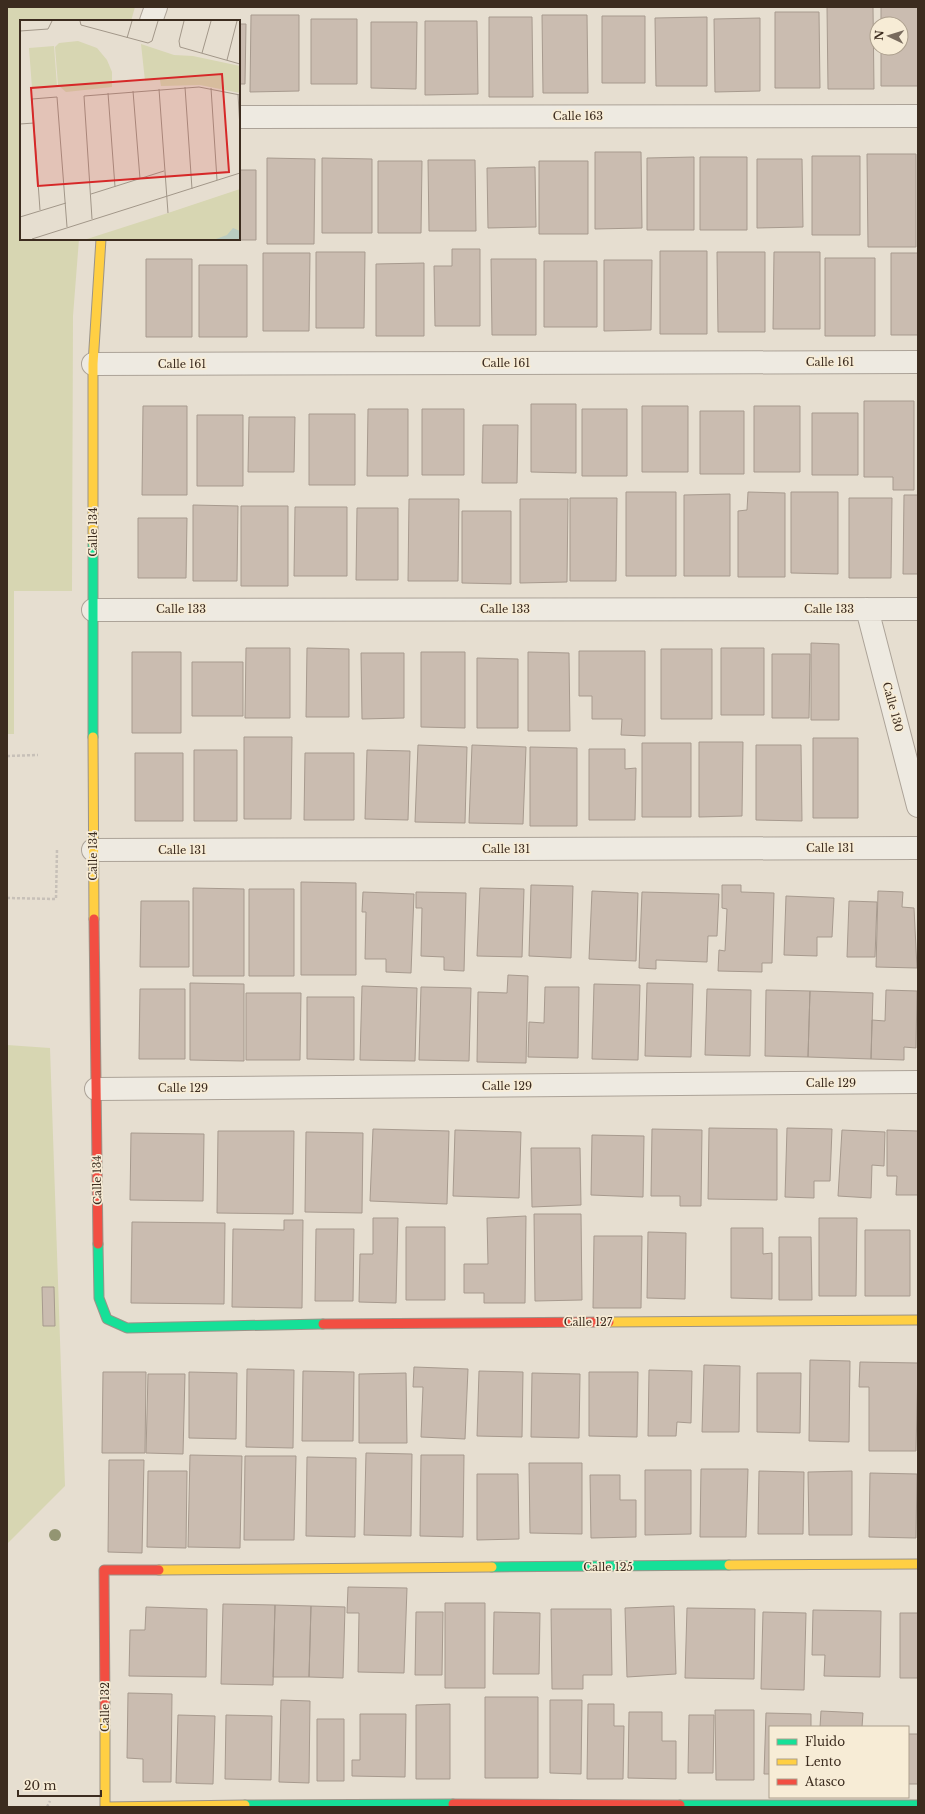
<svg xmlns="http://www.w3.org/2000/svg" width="925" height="1814" viewBox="0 0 925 1814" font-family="'Libre Baskerville',serif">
	<rect width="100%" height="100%" fill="#e6ded0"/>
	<path fill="#d7d6b2" d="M7,7h128l-4,14h-110v218h58l-6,77 -1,275h-58v143h-7z
		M7,1045l43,3 15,438 -58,58z"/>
	<path fill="#cabcb0" stroke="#a79a8e" d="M827,7h46l1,82h-46z
		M881,7h37v79h-37v-38h20v-24h-20z
		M775,12h44l1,76h-45z
		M251,15h48v76l-49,1z
		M542,15h45l1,78h-45z
		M602,16h43v67h-43z
		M489,17h43l1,80h-44z
		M707,17v69h-51l-1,-68z
		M760,18v73l-45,1 -1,-73z
		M311,19h46v65h-46z
		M425,21h52l1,73 -53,1z
		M371,22h46l-1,67 -45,-1z
		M239,24h7l-1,60h-6z
		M595,152h46l1,76 -47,1z
		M867,154h49v93h-48z
		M812,156h48v79h-48z
		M694,157v73h-47v-72z
		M700,157h47v73h-47z
		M267,158l48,1 -1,85h-47z
		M322,158l50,1v74h-50z
		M757,159h45l1,68 -46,1z
		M428,160h47l1,71h-47z
		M378,161h44l-1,72h-43z
		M539,161h49v73h-49z
		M535,167l1,60 -48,1 -1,-60z
		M239,170h17v70h-43l26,-1z
		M452,249h28v77h-45l-1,-60h18z
		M660,251h47v83h-47z
		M316,252h49l-1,76h-48z
		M717,252h48v80h-47z
		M774,252h46v77h-47z
		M263,253h47l-1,78h-46z
		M891,253h27v82h-27z
		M825,258h50v78h-50z
		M146,259h46v78h-46z
		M491,259h45v76h-44z
		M604,260h48l-1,70 -47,1z
		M544,261h53v66h-53z
		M424,263v73h-48v-72z
		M199,265h48v72h-48z
		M864,401h50v89h-21v-13h-29z
		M531,404h45v69l-45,-1z
		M143,406h44v89h-45z
		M642,406h46v66h-46z
		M754,406h46v66h-46z
		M368,409h40v67h-41z
		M422,409h42v66h-42z
		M582,409h45v67h-45z
		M700,411h44v63h-44z
		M812,413h46v62h-46z
		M309,414h46v71h-46z
		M197,415h46v71h-46z
		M249,417h46l-1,55h-46z
		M483,425h35l-1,58h-35z
		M626,492h50v84h-50z
		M748,492l37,1v84h-47v-66l9,-1z
		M791,492h47v82l-47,-1z
		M730,494v82h-46v-81z
		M904,495h14v79h-15z
		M570,498h47l-1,83h-46z
		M849,498h43l-1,80h-42z
		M409,499h50l-1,82h-50z
		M520,499h48l-1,83 -47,1z
		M193,505l45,1 -1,75h-44z
		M241,506h47v80h-47z
		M295,507h52v69h-53z
		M357,508h41v72h-42z
		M462,511h49v73l-49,-1z
		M138,518h49l-1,60h-48z
		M811,643l28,1v76h-28z
		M246,648h44v70h-45z
		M307,648l42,1v68h-43z
		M721,648h43v67h-43z
		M661,649h51v70h-51z
		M579,651h66v85l-24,-1 1,-16h-30v-23h-13z
		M132,652h49v81h-49z
		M421,652h44v76l-44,-1z
		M528,652l41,1 1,78h-42z
		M361,653h43v65l-42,1z
		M772,654h38l-1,64h-37z
		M477,658l41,1v69h-41z
		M192,662h51v54h-51z
		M244,737h48l-1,82h-47z
		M813,738h45v80h-45z
		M699,742h44l-1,74 -43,1z
		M642,743h49v74h-49z
		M418,745l49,2 -2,76 -50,-1z
		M472,745l54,2 -3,77 -54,-1z
		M756,745h45l1,76 -46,-1z
		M530,747l47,1v78h-47z
		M589,749h36v20l11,-1 -1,52h-46z
		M194,750h43v71h-43z
		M367,750l43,1 -2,69 -43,-1z
		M135,753h48v68h-48z
		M305,753h49v67h-50z
		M301,882l55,1v92h-55z
		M531,885l42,1 -2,72 -42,-2z
		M722,885h19v7l33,1 -2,70h-10v9l-44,-1 1,-21 6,1 2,-42 -5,-1z
		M193,888l51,1v87h-51z
		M480,888l44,1 -2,68 -45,-1z
		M249,889h45v87h-45z
		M592,891l46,2 -2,68 -47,-2z
		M878,891l25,1 -1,15 12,1 3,60 -41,-1z
		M363,892l51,2 -3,79 -25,-1v-13h-21l1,-47h-4z
		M416,892l50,1 -2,78 -20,-1v-13l-23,-1 1,-48h-6z
		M642,892l77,2 -2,42h-9l-1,26 -51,-2v9l-17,-1z
		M786,896l48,2 -2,39h-15v19l-33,-1z
		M141,901h48v66h-49z
		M849,901l28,1 -2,55h-28z
		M508,975l20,1 -2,87 -49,-1 1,-70 29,1z
		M190,983l54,1v77l-54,-1z
		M647,983l46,1 -2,73 -46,-1z
		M594,984l46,1 -2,75 -46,-1z
		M362,986l55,2 -2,73 -55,-1z
		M421,987l50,1 -2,73 -50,-1z
		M545,987h34l-1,71 -50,-1 1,-35 15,1z
		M140,989h45v70h-46z
		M707,989l44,1 -1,66 -45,-1z
		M766,990l44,1 -2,66 -43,-1z
		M886,990l31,1 -1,57 -12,-1v13l-33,-1 1,-39 13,1z
		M810,991l63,2 -2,66 -63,-2z
		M246,993h55l-1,67h-54z
		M307,997h47v63l-47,-1z
		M709,1128l68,1v71l-69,-1z
		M787,1128l45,1 -2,52h-16v17l-29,-1z
		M373,1129l76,2 -2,73 -77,-3z
		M652,1129l50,1 -1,76h-21v-10h-29z
		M455,1130l66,2 -2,66 -66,-2z
		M842,1130l43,2 -1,34 -12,-1 -1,33 -33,-2z
		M887,1130l31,1v64h-22l1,-19h-10z
		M218,1131h76l-1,83 -76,-1z
		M306,1132l57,1 -1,80 -57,-1z
		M131,1133l73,1 -1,67 -73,-1z
		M592,1135l52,1 -1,61 -52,-2z
		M531,1148h49l1,57 -49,2z
		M534,1214h47l1,86 -47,1z
		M526,1216l-1,87h-41v-10h-20v-29h24l-1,-46z
		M373,1218h25l-2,85 -37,-1 1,-48h13z
		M819,1218h38l-1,78h-37z
		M284,1220h19l-1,88 -70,-1 1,-78 51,1z
		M132,1222l93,1 -1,81 -93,-1z
		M406,1227h39v73h-39z
		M731,1228h32v26l9,-1v46l-41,-1z
		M316,1229h38l-1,72h-38z
		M865,1230h45v66h-45z
		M648,1232l38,1 -1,66 -38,-1z
		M594,1236h48l-1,72h-48z
		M779,1237h32l1,63h-33z
		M42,1287h12l1,39h-12z
		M810,1360l40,1 -1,81 -40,-1z
		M860,1362l58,1 -2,88h-47v-64h-10z
		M704,1365l36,1 -1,66h-37z
		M414,1367l54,2 -3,70 -44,-2 2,-50h-10z
		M247,1369l47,1 -1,78 -47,-1z
		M649,1370l43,1 -1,52 -14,-1 -1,14h-28z
		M303,1371l51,1 -1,69h-51z
		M479,1371l44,1 -1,65 -45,-1z
		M103,1372h43l-1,81h-43z
		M189,1372l48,1 -1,66 -47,-1z
		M589,1372h49l-1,65 -48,-1z
		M406,1373l1,70h-48v-69z
		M532,1373l48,1 -1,64 -48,-1z
		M757,1373h44l-1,60 -43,-1z
		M148,1374h37l-2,80 -37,-1z
		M366,1453l46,1 -1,82 -47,-1z
		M190,1455l52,1 -2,92 -52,-1z
		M421,1455h43l-1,82 -43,-1z
		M245,1456h51l-2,84h-50z
		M307,1457l49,1 -1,79 -49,-1z
		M109,1460h35l-2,93 -34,-1z
		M529,1463h53v71l-52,-1z
		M701,1469h47l-2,68h-46z
		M645,1470h46v64l-46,1z
		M148,1471h39l-1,77 -39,-1z
		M759,1471l45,1 -1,62h-45z
		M852,1471v64h-43l-1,-63z
		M870,1473l47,1 -1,64 -47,-1z
		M477,1474h41l1,65 -42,1z
		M590,1475h30v25h16v37l-45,1z
		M348,1587l59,1 -3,85 -46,-1 1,-59h-12z
		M445,1603h40v85h-40z
		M223,1604l52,1 -2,80 -52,-1z
		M275,1605l36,1 -2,71h-36z
		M311,1606l34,1 -2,71 -34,-1z
		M674,1606l2,68 -49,3 -2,-69z
		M146,1607l61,2 -1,68 -77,-1 1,-46h15z
		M687,1608l68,1 -1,70 -69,-1z
		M551,1609h60l1,66h-29v14h-31z
		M813,1610l68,1 -1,66 -56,-1 1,-21h-13z
		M416,1612h27l-1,63h-27z
		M494,1612l46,1 -1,61h-46z
		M763,1612l43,1 -2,77 -43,-1z
		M900,1613h18v65h-18z
		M128,1693l44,1 -1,88h-28v-23l-16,-1z
		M485,1697h53v81h-53z
		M281,1700l29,1 -1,82 -30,-1z
		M550,1700h32l-1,74 -31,-1z
		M450,1704v75h-34v-74z
		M588,1704h26v22h10l-1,53h-36z
		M715,1710h39v70h-38z
		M821,1711l42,2 -1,14h-42z
		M629,1712h33v29h14v38l-48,-1z
		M766,1713l45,1v13h-41v47h-6z
		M360,1714h46l-1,63 -53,-1v-16h8z
		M178,1715l37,1 -2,68 -37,-1z
		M226,1715l46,1 -1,64 -46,-1z
		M689,1715h25l-1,58h-25z
		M317,1719h27v62h-27z
		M908,1734h10v50h-10z"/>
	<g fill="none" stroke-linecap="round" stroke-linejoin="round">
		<g stroke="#aca398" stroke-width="24">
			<path id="street" d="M151,21l5,-14
				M239,117l679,-1
				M93,364l825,-2
				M867,609l51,197
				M93,610l825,-1
				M93,850l825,-2
				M96,1089l822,-7"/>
		</g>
		<g stroke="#9b9388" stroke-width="11">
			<path id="fast" d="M93,542v195
				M98,1244l1,54 8,21 20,9 196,-4
				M492,1567l237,-2
				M245,1805l208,-1
				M680,1805h238"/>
		</g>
		<g stroke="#9b9388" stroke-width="11">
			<path id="slow" d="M93,542v-178l8,-125
				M93,737l1,182
				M609,1322l309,-2
				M729,1565l189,-1
				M159,1570l333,-3
				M105,1710v97l140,-2"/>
		</g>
		<g stroke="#9b9388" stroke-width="11">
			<path id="jam" d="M94,919l4,325
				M323,1324l286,-2
				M105,1710l-1,-140h55
				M453,1804l227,1"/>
		</g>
		<path stroke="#c7c0b8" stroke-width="2.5" stroke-dasharray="3 2" stroke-linecap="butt" d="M7,756l31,-1
			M7,898l49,1 1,-49
			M47,1807l3,-6"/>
		<use href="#street" stroke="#eeeae1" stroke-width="22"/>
		<use href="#fast" stroke="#16e098" stroke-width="9"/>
		<use href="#slow" stroke="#ffcf43" stroke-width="9"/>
		<use href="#jam" stroke="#f24e42" stroke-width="9"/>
	</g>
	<circle fill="#939572" cx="55" cy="1535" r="6"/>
	<g text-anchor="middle" stroke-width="3.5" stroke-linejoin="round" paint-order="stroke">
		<g font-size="11" fill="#3c2c1f" stroke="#f7ecd6">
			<text x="578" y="120">Calle 163</text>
			<text x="830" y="366">Calle 161</text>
			<text x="506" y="367">Calle 161</text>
			<text x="182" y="368">Calle 161</text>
			<text transform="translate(93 532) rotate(-90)" y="4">Calle 134</text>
			<text x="181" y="613">Calle 133</text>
			<text x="505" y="613">Calle 133</text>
			<text x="829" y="613">Calle 133</text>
			<text transform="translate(893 707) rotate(75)" y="4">Calle 130</text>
			<text x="830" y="852">Calle 131</text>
			<text x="506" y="853">Calle 131</text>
			<text x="182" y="854">Calle 131</text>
			<text transform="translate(93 856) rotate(-90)" y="4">Calle 134</text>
			<text x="831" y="1087">Calle 129</text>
			<text x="507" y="1090">Calle 129</text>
			<text x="183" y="1092">Calle 129</text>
			<text transform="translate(97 1180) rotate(-91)" y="4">Calle 134</text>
			<text x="588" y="1326">Calle 127</text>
			<text x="608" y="1571">Calle 125</text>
			<text transform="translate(105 1707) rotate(-90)" y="4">Calle 132</text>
		</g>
	</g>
	<g transform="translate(20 20)">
		<rect width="220" height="220" fill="#e6ded0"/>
		<path d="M58,21l19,7 10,12 5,12v15l-46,5 -8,-7 -3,-38 4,-4zM121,24l33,11 19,1 47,10v27l-40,-8 -39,1 -1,-6 -15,1zM34,26l3,40 -25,2 -3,-40zM220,169v50h-153l81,-26z" fill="#d7d6b2"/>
		<path d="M213,208l7,3v8h-24l11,-4z" fill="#baccc1"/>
		<path fill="none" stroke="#a29789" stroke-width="1" d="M60,1l1,4 67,18 4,-2 6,-20M164,1l-5,20 1,6 60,17M0,11l28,-2 4,-8M107,18l5,-17M182,33l9,-32M207,40l10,-39M165,67l7,102M191,68l6,92M139,69l9,124M113,71l7,88M88,73l7,94M218,74l2,34M0,104l14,-1M71,174l73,-23M20,190l-8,-111 25,-2 10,130M0,197l46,-14M72,199l-8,-123 115,-9 41,8M12,219l208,-66"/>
		<path fill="#d62828" fill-opacity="0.15" stroke="#d62828" stroke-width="2" d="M202,54l7,98 -191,14 -7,-98z"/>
		<rect width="220" height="220" fill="none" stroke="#3c2c1f" stroke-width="2"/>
	</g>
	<rect width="925" height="1814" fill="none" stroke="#3c2c1f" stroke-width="16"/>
	<rect x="769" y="1726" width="140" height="72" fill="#f7ecd6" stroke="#ac9f8d"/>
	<rect x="777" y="1739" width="20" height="6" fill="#16e098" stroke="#ac9f8d"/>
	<text x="805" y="1746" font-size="12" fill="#3c2c1f">Fluido</text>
	<rect x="777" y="1759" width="20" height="6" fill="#ffcf43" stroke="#ac9f8d"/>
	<text x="805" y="1766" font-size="12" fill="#3c2c1f">Lento</text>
	<rect x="777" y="1779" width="20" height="6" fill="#f24e42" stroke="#ac9f8d"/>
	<text x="805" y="1786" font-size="12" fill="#3c2c1f">Atasco</text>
	<g transform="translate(889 36) rotate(274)"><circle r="19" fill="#f7ecd6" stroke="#ac9f8d"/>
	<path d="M0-3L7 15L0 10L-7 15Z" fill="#786a5d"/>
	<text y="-6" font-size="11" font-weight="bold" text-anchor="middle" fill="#3c2c1f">N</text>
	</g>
	<path d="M18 1790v6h83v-6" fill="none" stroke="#3c2c1f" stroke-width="2"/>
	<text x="24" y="1790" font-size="12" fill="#3c2c1f" stroke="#f7ecd6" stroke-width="3" paint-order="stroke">20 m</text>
</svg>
